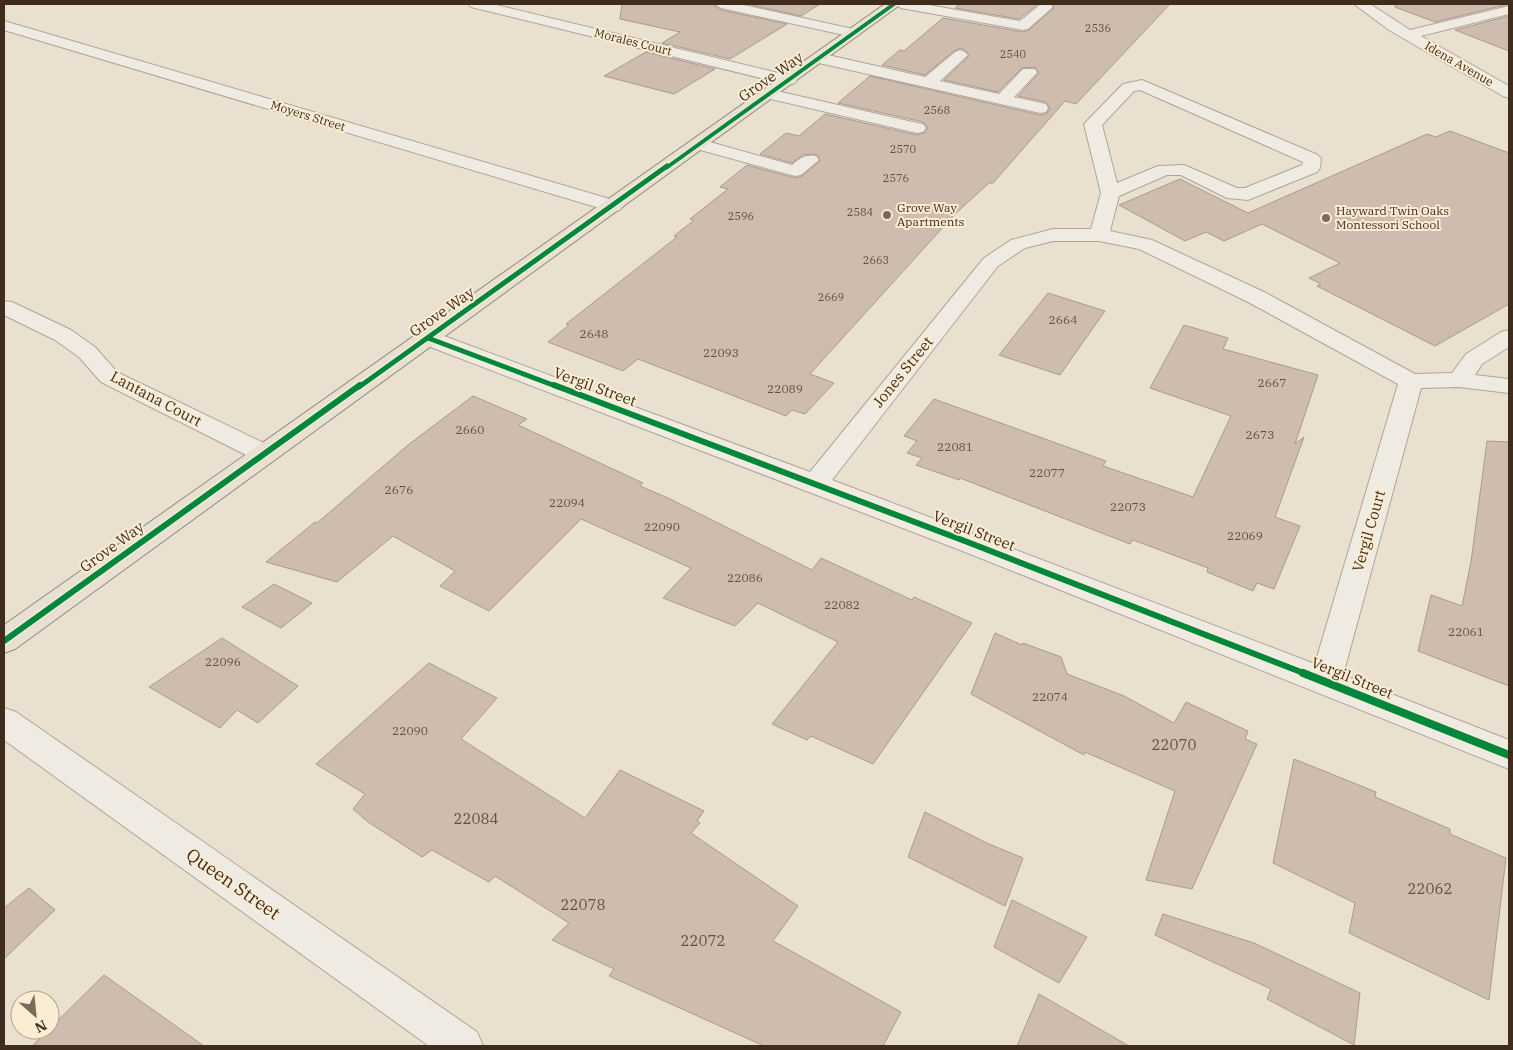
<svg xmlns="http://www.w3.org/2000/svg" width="1513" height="1050" viewBox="0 0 1513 1050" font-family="'IBM Plex Serif',serif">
	<rect width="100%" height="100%" fill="#e9e0cf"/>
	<path fill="#cebdaf" stroke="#aa9a8d" d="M622,4h90l9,6 66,14 -57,35 -68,-16 18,-11 -60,-13z
		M747,4h73l-19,12z
		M960,4h78l-19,15 -64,-11z
		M1052,4h118l-94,100 -11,-3 -72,82h-4l-34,31 -145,160 24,9 -29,31 -13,-4 -6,6 -148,-57 -15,12 -75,-29 21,-17 -3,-1 111,-87 -3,-1 20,-16 -4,-1 38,-30 -8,-2 27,-22 48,13 7,-2 18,-15 -2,-6 -5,-1 -10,1 -11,8 -32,-9 26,-21 13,3 26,-22 92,21 7,-2 4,-5 -5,-6 -85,-19 32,-27 170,39 6,-1 4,-5 -4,-7 -28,-6 21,-23 -4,-6 -13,1 -24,24 -54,-12 25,-24 -3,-5 -5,-3 -7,3 -29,24 -43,-10 18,-15 4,1 39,-33 80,14 6,-2 25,-22z
		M1395,4h114l-74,18 -40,-15z
		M1509,16v35l-54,-21z
		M646,52l69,17 -41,25 -70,-18z
		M1450,131l59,22v151l-74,42 -118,-60 4,-2 -12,-6 31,-15 -78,-39 -38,17 -18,-9 -21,9 -66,-36 61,-26 68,34 179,-79 9,3z
		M1048,293l57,18 -45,64 -61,-20z
		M1184,325l44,13 -5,11 95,26 -23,69 9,-7 -29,80 25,9 -26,63 -17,-6 -4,8 -46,-19 1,-4 -75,-28 -3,4 -170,-66 -1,2 -43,-15 6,-7 -15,-5 10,-12 -13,-5 30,-37 172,62 -3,5 90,31 38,-81 -81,-28z
		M473,396l54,23 -9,6 125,58 -3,3 28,12 144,72 9,-12 91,42 2,-3 58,26 -99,141 -62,-28 -4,4 -35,-16 66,-82 -80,-39 -23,23 -72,-28 28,-30 -110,-49 -92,92 -49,-25 15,-15 -62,-35 -56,46 -71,-20 49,-40 2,1 91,-78z
		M1487,441l22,1v244l-91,-35 13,-56 31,11 9,-44z
		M274,584l38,19 -31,25 -39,-21z
		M995,633l27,12 1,-2 38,14 6,17 57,22 50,27 12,-21 62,29 -3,8 12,5 -65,145 -46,-9 29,-89 -90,-39 -1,3 -113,-61z
		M222,638l76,48 -40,37 -21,-13 -17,18 -71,-41z
		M429,663l68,35 -36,41 124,79 35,-48 84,41 -7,10 3,2 -9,10 107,73 -25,35 128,71 -18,34h-119l-155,-70 5,-7 -62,-29 17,-17 -74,-47 -6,6 -57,-32 -10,7 -54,-35 -15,-13 12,-15 -49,-30z
		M1294,759l82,33 -1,5 75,32v5l56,24 -17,142 -140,-67 6,-30 -82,-40z
		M925,812l64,32 34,14 -18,48 -97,-49z
		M29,888l26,22 -51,49v-51z
		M1012,900l75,37 -28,46 -65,-36z
		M1163,914l91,29 106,50 -6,52 -87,-46 4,-10 -116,-54z
		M104,975l100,71h-172z
		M1039,994l90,52h-112z"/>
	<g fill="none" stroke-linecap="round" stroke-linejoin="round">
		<g stroke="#aea597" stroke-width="2">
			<path id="minor" d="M469,4h23l303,73 2,3 -2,3 -6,2 -318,-78z
				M714,4h25l114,25 5,1 2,3 -2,3 -5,1 -132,-29z
				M894,4h29l97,17 21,-17h9l3,3 -25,22 -5,1 -122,-22z
				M1354,4h16l40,26 99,-24v8l-88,22 88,50v12l-6,-2 -114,-66z
				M4,21l616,181 3,4 -3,4 -7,2 -7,-2 -602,-180z
				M960,50l5,2 3,3 -28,26 59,13 24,-25h12l2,3 -2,3 -21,22 32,7 2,4 -2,4 -6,1 -221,-50 -5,-2 -3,-3 3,-3 5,-2 106,24 30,-25z
				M1142,80l176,75 3,4 -1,9 -3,4 -69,28 -21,-2 -46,-23h-14l-48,21 -9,35 42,9 112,52 151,82 37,-1 14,-19 35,-22 8,-2v17l-27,17 -7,11 34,4v14l-50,-6 -38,1 -78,287 166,65v29l-549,-219 -540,-207 -3,-5 3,-5 8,-2 8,2 374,139 174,-214 27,-18 42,-11h38l10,-36 -17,-69 39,-40zM1140,90l163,72 -1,3 -57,23h-8l-53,-23 -26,1 -41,17 -15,-58 32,-34zM1053,241h46l40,8 109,53 150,82 -83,280 -483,-184 166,-214 27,-18z
				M768,89l149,34 6,1 3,4 -3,4 -6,1 -155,-36 -2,-3 2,-3z
				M699,139l93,26c8,-7 14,-11 24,-9l3,4 -18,15 -6,1 -102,-28 -3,-4 3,-4z
				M4,301l8,1 59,28 24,17 22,25 155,75 4,6 -4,6 -9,2 -9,-2 -153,-77 -22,-25 -24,-17 -51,-25z
				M4,708l12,4 461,320 6,14h-54l-425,-306z"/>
		</g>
		<g stroke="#948a7f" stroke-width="2">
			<path id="major" d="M885,4h16l-886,645 -11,4v-28z"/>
		</g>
		<use href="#minor" fill="#f0ebe2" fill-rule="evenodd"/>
		<use href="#major" fill="#e8e0d2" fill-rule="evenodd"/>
		<g stroke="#faedd4" stroke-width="5.5">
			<path id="cycleway-far3" d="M666,168l228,-164"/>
		</g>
		<g stroke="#faedd4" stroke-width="8">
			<path id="cycleway-far2" d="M428,338l130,49
				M359,387l308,-221"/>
		</g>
		<g stroke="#faedd4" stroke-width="9">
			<path id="cycleway-far1" d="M554,385l416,158 336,131
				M4,641l356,-256"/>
		</g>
		<g stroke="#faedd4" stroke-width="11">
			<path id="cycleway" d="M1303,673l206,82"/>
		</g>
		<use href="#cycleway-far3" stroke="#00873e" stroke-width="4"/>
		<use href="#cycleway-far2" stroke="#00873e" stroke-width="5"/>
		<use href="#cycleway-far1" stroke="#00873e" stroke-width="6"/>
		<use href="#cycleway" stroke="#00873e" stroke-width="8"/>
	</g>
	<g fill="#7a6b5b" stroke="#faedd4" stroke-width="2">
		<circle cx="887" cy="215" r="5"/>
		<circle cx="1326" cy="218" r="5"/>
	</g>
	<g text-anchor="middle" stroke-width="4" stroke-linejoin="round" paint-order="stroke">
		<g font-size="11" fill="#635042">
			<text x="1098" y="32">2536</text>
			<text x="1013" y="58">2540</text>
			<text x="937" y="114">2568</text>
			<text x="903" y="153">2570</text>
			<text x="896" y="182">2576</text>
			<text x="860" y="216">2584</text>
			<text x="741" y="220">2596</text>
			<text x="876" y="264">2663</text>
			<text x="831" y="301">2669</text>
		</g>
		<g font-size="12" fill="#3f2c1d" stroke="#faedd4">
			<text transform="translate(633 42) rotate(14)" y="4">Morales Court</text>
			<text transform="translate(1459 64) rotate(30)" y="4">Idena Avenue</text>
			<text transform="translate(308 116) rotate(17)" y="4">Moyers Street</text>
		</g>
		<g font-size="12" fill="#3f2c1d" stroke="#faedd4" text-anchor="start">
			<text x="897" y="212">Grove Way<tspan x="897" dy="14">Apartments</tspan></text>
			<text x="1336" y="215">Hayward Twin Oaks<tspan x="1336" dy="14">Montessori School</tspan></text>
		</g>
		<g font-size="12" fill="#635042">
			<text x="1063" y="324">2664</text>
			<text x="594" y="338">2648</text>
			<text x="721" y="357">22093</text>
			<text x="1272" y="387">2667</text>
			<text x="785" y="393">22089</text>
			<text x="470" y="434">2660</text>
			<text x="1260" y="439">2673</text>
			<text x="955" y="451">22081</text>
			<text x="1047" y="477">22077</text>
			<text x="399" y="494">2676</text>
			<text x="567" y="507">22094</text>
			<text x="1128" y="511">22073</text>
			<text x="662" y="531">22090</text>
			<text x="1245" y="540">22069</text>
			<text x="745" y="582">22086</text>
			<text x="842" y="609">22082</text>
			<text x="1466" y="636">22061</text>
			<text x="223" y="666">22096</text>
			<text x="1050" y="701">22074</text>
			<text x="410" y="735">22090</text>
		</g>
		<g font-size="15" fill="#3f2c1d" stroke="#faedd4">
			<text transform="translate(771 77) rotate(-35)" y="5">Grove Way</text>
			<text transform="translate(442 312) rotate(-35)" y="5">Grove Way</text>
			<text transform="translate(903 372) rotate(-51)" y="5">Jones Street</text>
			<text transform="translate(595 387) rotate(20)" y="5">Vergil Street</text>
			<text transform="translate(156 399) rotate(28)" y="5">Lantana Court</text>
			<text transform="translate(974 531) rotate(21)" y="5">Vergil Street</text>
			<text transform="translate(1369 531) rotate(-74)" y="5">Vergil Court</text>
			<text transform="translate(112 547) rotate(-36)" y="5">Grove Way</text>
			<text transform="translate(1352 678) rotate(22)" y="5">Vergil Street</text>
		</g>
		<g font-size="15" fill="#635042">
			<text x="1174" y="750">22070</text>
			<text x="476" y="824">22084</text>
			<text x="1430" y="894">22062</text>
			<text x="583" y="910">22078</text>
			<text x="703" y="946">22072</text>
		</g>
		<g font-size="18" fill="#3f2c1d" stroke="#faedd4">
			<text transform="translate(233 884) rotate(35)" y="6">Queen Street</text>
		</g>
	</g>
	<rect width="1513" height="1050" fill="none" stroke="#3f2c1d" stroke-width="10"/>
	<g transform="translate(35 1015) rotate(153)"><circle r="24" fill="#faedd4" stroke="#afa08b"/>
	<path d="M0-4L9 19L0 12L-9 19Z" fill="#7a6b5b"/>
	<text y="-8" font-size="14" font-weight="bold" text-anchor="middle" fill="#3f2c1d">N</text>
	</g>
</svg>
